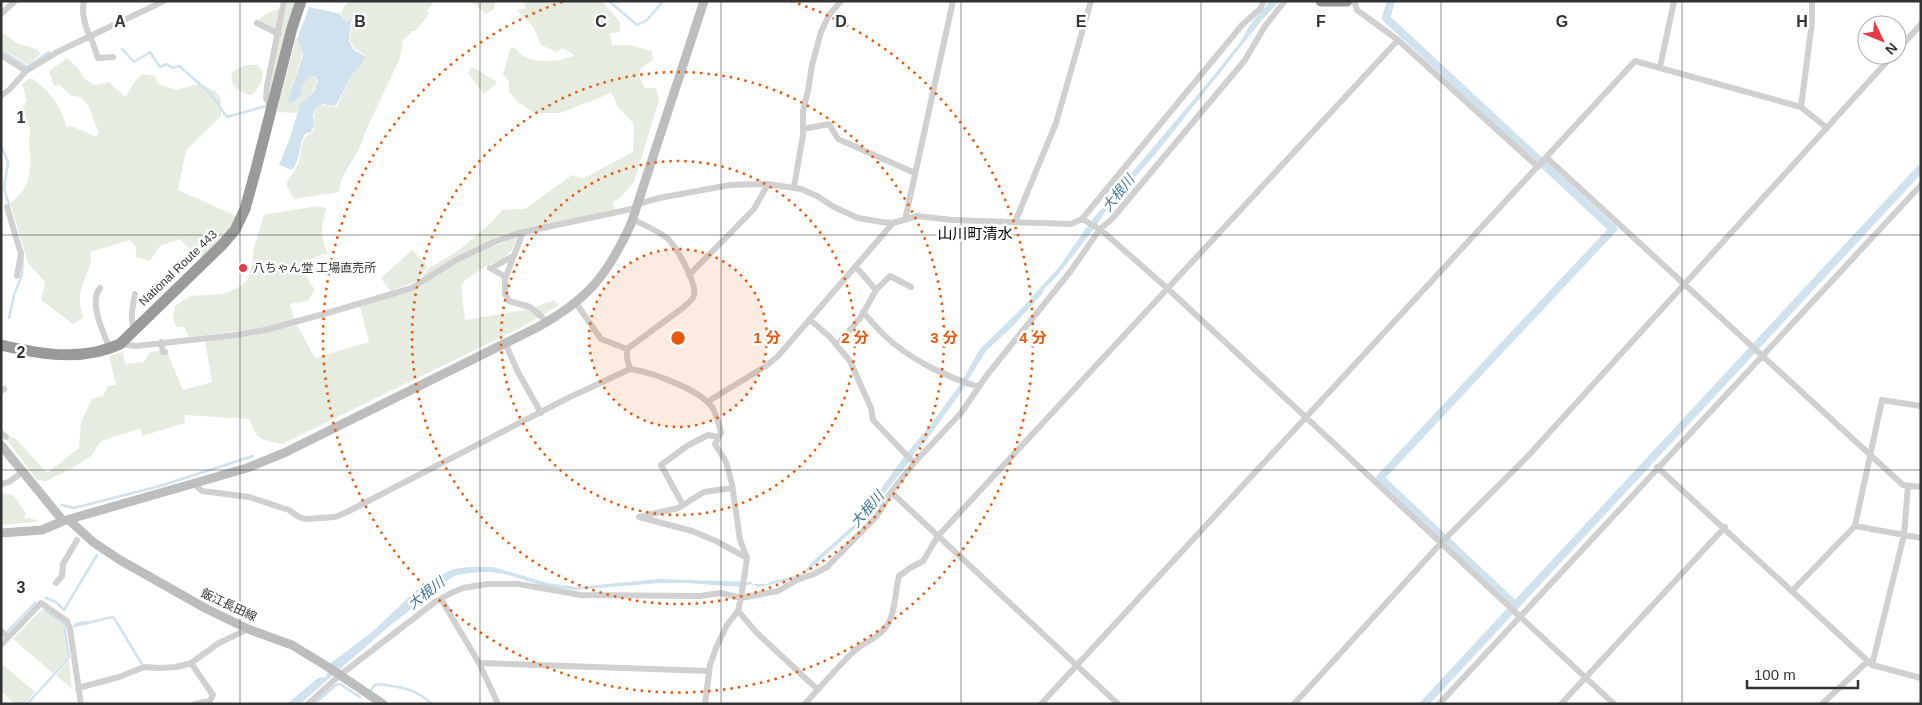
<svg xmlns="http://www.w3.org/2000/svg" width="1922" height="705" viewBox="0 0 1922 705" font-family="Helvetica,'Noto Sans JP',sans-serif">
	<rect width="100%" height="100%" fill="#fff"/>
	<path fill="#e6ecdf" d="M278,1h19l-27,91 -1,-7 10,-48 -19,-11v-8l9,-6 16,-5z
		M349,1h83l1,3 -7,7 3,1 -1,4 -13,15h-4v2l-8,7 -3,18 -37,79c-4,20 -23,34 -24,55l-45,7 -8,-14c3,-9 8,-13 12,-21 5,-12 0,-26 15,-32 2,-8 0,-15 3,-23l8,-4 10,2 3,-1 16,-33 11,-15 1,-3 -10,-6 -5,-8 3,-24 -2,-1 -4,6 -6,-8 2,-6z
		M470,1h26l-2,8 -8,5z
		M525,1h77l18,21v10l-10,1 2,12h17l23,6 1,9 -12,8 -3,7 7,13h11l3,12 -25,82 -12,14 -10,7 3,6 -95,22 -102,51 10,-13 30,-18 34,-29 10,-12 23,-1 47,-34 10,4 51,-27 1,-28 -16,-17 -7,-15 -12,6 -39,15h-26l-15,-10 -10,-11v-10l-6,-8 7,-24 3,-3c5,4 11,11 17,12 12,4 34,2 45,-4l-13,-7 -6,4 -15,-7 -7,-17 -17,-18 8,-1z
		M1,32l16,11 21,7 2,4 -12,11 -27,-17z
		M296,38l6,12v6l-15,45 4,3 9,-5 3,-14 6,-8 4,-1 4,4c-2,13 -15,21 -20,33l-18,-1 -2,-1z
		M67,58l11,10 5,10 11,7 15,-3 16,15c7,-9 9,-17 18,-23l12,2 2,7 19,7 23,-6 16,7 6,8v17l-35,34 -8,40 58,26 -9,16 -23,24h-8l-16,-17 -20,7 -10,15 -14,-4v-10l-6,-7 -39,12c2,18 -11,29 -11,46 -1,7 2,14 3,20l-10,6 -32,-24 4,-18 -17,-19 -18,-60c22,-15 22,-36 19,-60 0,-5 2,-11 1,-15 -1,-6 -7,-13 -9,-18l6,-9 -5,-17 7,-5h4c21,16 25,24 34,48l5,-1 24,11 3,-4 -11,-28 -8,-8 -10,-2 -10,-10 -6,1 -5,-15z
		M246,65h11l6,6c0,10 -4,17 -11,24 -13,-2 -23,-9 -20,-23z
		M472,67l24,14 1,2 -13,11 -16,-21z
		M317,206l9,2c-5,21 -6,26 2,46 -9,-1 -24,7 -22,19 0,5 6,12 9,17l-8,11 -17,3 4,15 -37,10 -68,8 -5,-10h-7l-4,-8 2,-13 15,-10 33,-2 16,-7 9,-7 5,-20 1,-12 10,-33z
		M518,236l-6,14 -10,10 -16,6 -22,15 -3,5 4,34 65,-11 24,-9 5,5 -37,22 -240,117c-19,-4 -27,-3 -32,-25l-66,-4 1,8 -43,13 -1,-8 -40,13 -10,15 -22,14 -23,11 -9,-1 -33,-44 11,2 32,35 32,-25 2,-26 11,-23 11,-3 5,-10 8,-1 -7,-29 14,-4 2,12 19,-2 6,-10 16,-2 17,40 29,-8 -7,-42 47,-5 45,-10 18,33 54,-16 -9,-36 57,-17 31,-22 43,-22h7z
		M412,250l16,17 -13,15 -25,9 -9,-13z
		M1,493l12,2 13,18 -2,5 14,2 -2,2 -35,3z
		M41,610l22,15 5,33 -15,15 -40,-34z
		M69,661l3,28 -16,-14z
		M1,663l34,29 -10,12h-10l-14,-13z"/>
	<path fill="#cfe2ee" d="M1270,1h10l-19,20 -103,130 -51,58 -13,20 -37,47 -13,13 -2,5 -30,33 -26,24 -29,47 -29,40 -14,15 -4,8 -50,63 -52,47 -13,8 -36,8 -8,-3 -11,3 -53,-4h-27l-86,7 -31,-4 -38,-12 -14,-2h-12l-23,3 -19,12 -13,12 -37,29 -87,76h-13l31,-26 8,-1 5,-14 41,-31 52,-49 30,-14 15,-2h24l55,16 29,4 82,-8 93,3v2h15l3,-2 32,-8 10,-12 44,-39 51,-70 24,-29 28,-38 21,-37 42,-41 37,-41 33,-47 123,-146 26,-33 9,-16z
		M309,7l31,7 7,8 5,-6 -3,25 5,9 11,6 -3,7 -9,10 -17,32 -4,1 -8,-2 -9,5 -2,8 1,9 -3,6 -6,2c-7,12 -4,26 -13,36l-13,-5 11,-27 10,-33 14,-14 4,-11 -4,-4 -5,1 -6,8 -3,13 -9,6 -4,-3 16,-45 -1,-6 -5,-10z"/>
	<g fill="none" stroke-linecap="round" stroke-linejoin="round">
		<path stroke="#cfe2ee" stroke-width="2.5" d="M609,1l28,24 10,-5 16,-19
			M122,49l12,13 16,-10 10,15 7,-3 5,4 7,-2 31,27 17,24 39,-11
			M1,50l26,17 22,-15
			M1,146l7,16 -4,26 5,18
			M9,318l5,-23 8,-20 1,-23
			M62,505l12,3 86,-22 93,-30
			M46,598l10,4 8,8 33,-55
			M76,624l10,-2v2
			M74,626l38,-9 2,1 28,46
			M6,633l29,-30
			M371,690l4,-5 5,-1c24,4 32,3 52,20
			M27,704l42,-46 -5,-34 -20,-14
			M314,704l22,-19 4,-1 20,13"/>
		<path stroke="#cfe2ee" stroke-width="8" d="M1391,1l-5,17 227,211 -233,249 135,127
			M1424,704l497,-536"/>
		<path stroke="#d0d0d0" stroke-width="6" d="M84,1c-3,11 1,24 5,34
			M1354,1l3,9 41,30 140,127
			M1,14l14,-13
			M257,23l22,11
			M90,35l8,23 15,-1
			M1897,51l24,-27
			M1,55l25,16
			M1660,67l14,-66
			M1,96l9,-7 16,-18 33,-20 105,-50
			M1801,107l11,-85v-21
			M271,108l-5,-10 1,-12 17,-85
			M803,129l26,-5 9,15 77,34
			M1547,158l356,327 18,2
			M794,187l9,-52v-24l5,-20 4,-26 9,-33 8,-17 12,-14
			M638,204l21,-6 71,-13 38,-1 33,5 16,7 17,11 24,11 24,4 11,1 24,-7 35,4 119,4 11,-5 160,-194 18,-16 4,-8
			M7,207l14,47 -4,22
			M1082,219l18,10 67,59 447,416
			M905,220l48,-219
			M1015,222l41,-99 35,-122
			M523,232l-18,47v15l4,7 21,6 13,11
			M490,268l16,9
			M492,268l21,-12
			M689,275l65,-66 14,-25
			M100,288c-12,14 4,46 10,61
			M876,290l14,-14 21,11
			M135,294c-2,12 -6,25 0,36
			M576,303l25,36 26,10
			M863,312c7,8 14,16 21,23 25,24 62,42 95,52
			M810,320l20,17 20,24 21,47 2,12 41,43
			M161,342l2,10h2
			M505,343l13,29 23,41
			M120,344l16,2 100,-11 29,-5 59,-16 88,-26 44,-28 38,-18 25,-9 117,-25
			M837,345l24,-28 15,-27 -20,-23
			M630,369l-3,-11v-9l57,-42c4,-4 9,-7 10,-12 3,-12 -18,-49 -27,-57 -10,-8 -23,-13 -35,-19
			M1,391l3,-2
			M707,402l59,-36 12,-10 115,-133
			M1,433l5,4
			M1657,467l215,198 49,13
			M1,484l8,-2 13,-10
			M194,484l8,7 47,6 40,13 10,7 6,2 30,-2 12,-5 221,-114 62,-29c21,3 69,20 82,38 5,8 7,17 9,26l-6,11 11,18 6,22 8,56 7,18 -6,40 -3,13 -11,14 -11,23 -6,17 -5,39
			M891,492l227,212
			M683,505l-22,-40 26,-19 21,-11 11,2
			M639,517l53,14 24,10 31,17
			M639,517l39,-9 26,-16 28,-4
			M1855,526l66,12
			M56,583l6,-7 1,-12 14,-24
			M1792,591l63,-65 27,-126 39,6
			M441,599l38,64 19,41
			M738,611l19,22 61,57
			M1,631l7,6
			M1,645l40,-42 26,18 3,8 11,75
			M191,663l22,32 -3,6 -15,3
			M479,663l230,8
			M1872,665l32,-130 4,-49
			M78,688l41,-11 25,-10 15,1 17,-1 15,-4 28,-20 29,-14
			M308,704l32,-29 95,-73 16,-9 12,-5 24,-4h31l63,11 119,1 21,-3 20,5 37,-7 19,-11 17,-6 13,-7 50,-51 14,-24 23,-29 47,-50 26,-38 83,-103 30,-43 12,-10 133,-159 20,-34 20,-25
			M805,704c15,-17 31,-35 47,-51 11,-11 28,-15 36,-29 8,-14 7,-33 11,-48l11,-8 13,-7 15,-25 460,-496
			M1041,704l594,-643 166,46 26,21
			M1294,704l147,-161 87,-87 365,-401
			M1439,704l482,-519
			M1561,704l164,-177
			M1822,704l46,-43"/>
		<path stroke="#bdbdbd" stroke-width="9" d="M1,445l62,76
			M69,520l24,22 27,18 85,48 43,21 44,16 36,22 55,37
			M1,533l41,-3 21,-9 146,-42 38,-11 37,-15 254,-126c50,-28 69,-51 93,-103l73,-223"/>
		<path stroke="#9a9a9a" stroke-width="11" d="M1321,1h26
			M1,345c39,9 81,17 119,-1l103,-100 12,-14 10,-21 11,-40 36,-141 9,-27"/>
	</g>
	<path fill="none" stroke="#333" stroke-width="1" stroke-opacity="0.55" d="M240,1v703M480,1v703M721,1v703M961,1v703M1201,1v703M1441,1v703M1682,1v703M1,235h1920M1,470h1920"/>
	<circle cx="678" cy="338" r="89" fill="#e8590c" fill-opacity=".12"/>
	<g fill="none" stroke="#e8590c" stroke-width="2.5" stroke-dasharray="2.5 5">
		<circle cx="678" cy="338" r="89"/>
		<circle cx="678" cy="338" r="177"/>
		<circle cx="678" cy="338" r="266"/>
		<path d="M791 1A355 355 0 1 1 565 1"/>
	</g>
	<circle fill="#e63946" stroke="#fff" stroke-width="2" cx="243" cy="268" r="5"/>
	<g text-anchor="middle" stroke-width="5" stroke-linejoin="round" paint-order="stroke">
		<g font-size="12" fill="#333" stroke="#fff">
			<text transform="translate(178 268) rotate(-44)" y="4">National Route 443</text>
			<text transform="translate(229 605) rotate(25)" y="4">飯江長田線</text>
		</g>
		<g font-size="12" fill="#333" stroke="#fff" text-anchor="start">
			<text x="253" y="272">八ちゃん堂 工場直売所</text>
		</g>
		<g font-size="14" font-style="italic" fill="#3f7597" stroke="#fff">
			<text transform="translate(1118 193) rotate(-51)" y="5">大根川</text>
			<text transform="translate(867 509) rotate(-49)" y="5">大根川</text>
			<text transform="translate(426 593) rotate(-38)" y="5">大根川</text>
		</g>
		<g font-size="15" fill="#000" stroke="#fff">
			<text x="975" y="239">山川町清水</text>
		</g>
	</g>
	<g font-size="16" text-anchor="middle" font-weight="bold" fill="#333" stroke="#fff" stroke-width="5" stroke-linejoin="round" paint-order="stroke">
		<text x="120" y="27">A</text>
		<text x="360" y="27">B</text>
		<text x="601" y="27">C</text>
		<text x="841" y="27">D</text>
		<text x="1081" y="27">E</text>
		<text x="1321" y="27">F</text>
		<text x="1562" y="27">G</text>
		<text x="1802" y="27">H</text>
		<text x="21" y="123">1</text>
		<text x="21" y="358">2</text>
		<text x="21" y="593">3</text>
	</g>
	<circle cx="678" cy="338" r="8" fill="#e8590c" stroke="#fff" stroke-width="2.5"/>
	<g font-size="15" text-anchor="middle" font-weight="bold" fill="#e8590c" stroke="#fff" stroke-width="5" stroke-linejoin="round" paint-order="stroke">
		<text x="767" y="343">1 分</text>
		<text x="855" y="343">2 分</text>
		<text x="944" y="343">3 分</text>
		<text x="1033" y="343">4 分</text>
	</g>
	<rect width="1922" height="705" fill="none" stroke="#333333" stroke-width="5"/>
	<g transform="translate(1882 40) rotate(133)"><circle r="24" fill="#ffffff" stroke="#adadad"/>
	<path d="M0-4L9 19L0 12L-9 19Z" fill="#e63946"/>
	<text y="-8" font-size="14" font-weight="bold" text-anchor="middle" fill="#333333">N</text>
	</g>
	<path d="M1747 680v8h111v-8" fill="none" stroke="#333333" stroke-width="2.5"/>
	<text x="1754" y="680" font-size="15" fill="#333333" stroke="#ffffff" stroke-width="4" paint-order="stroke">100 m</text>
</svg>
